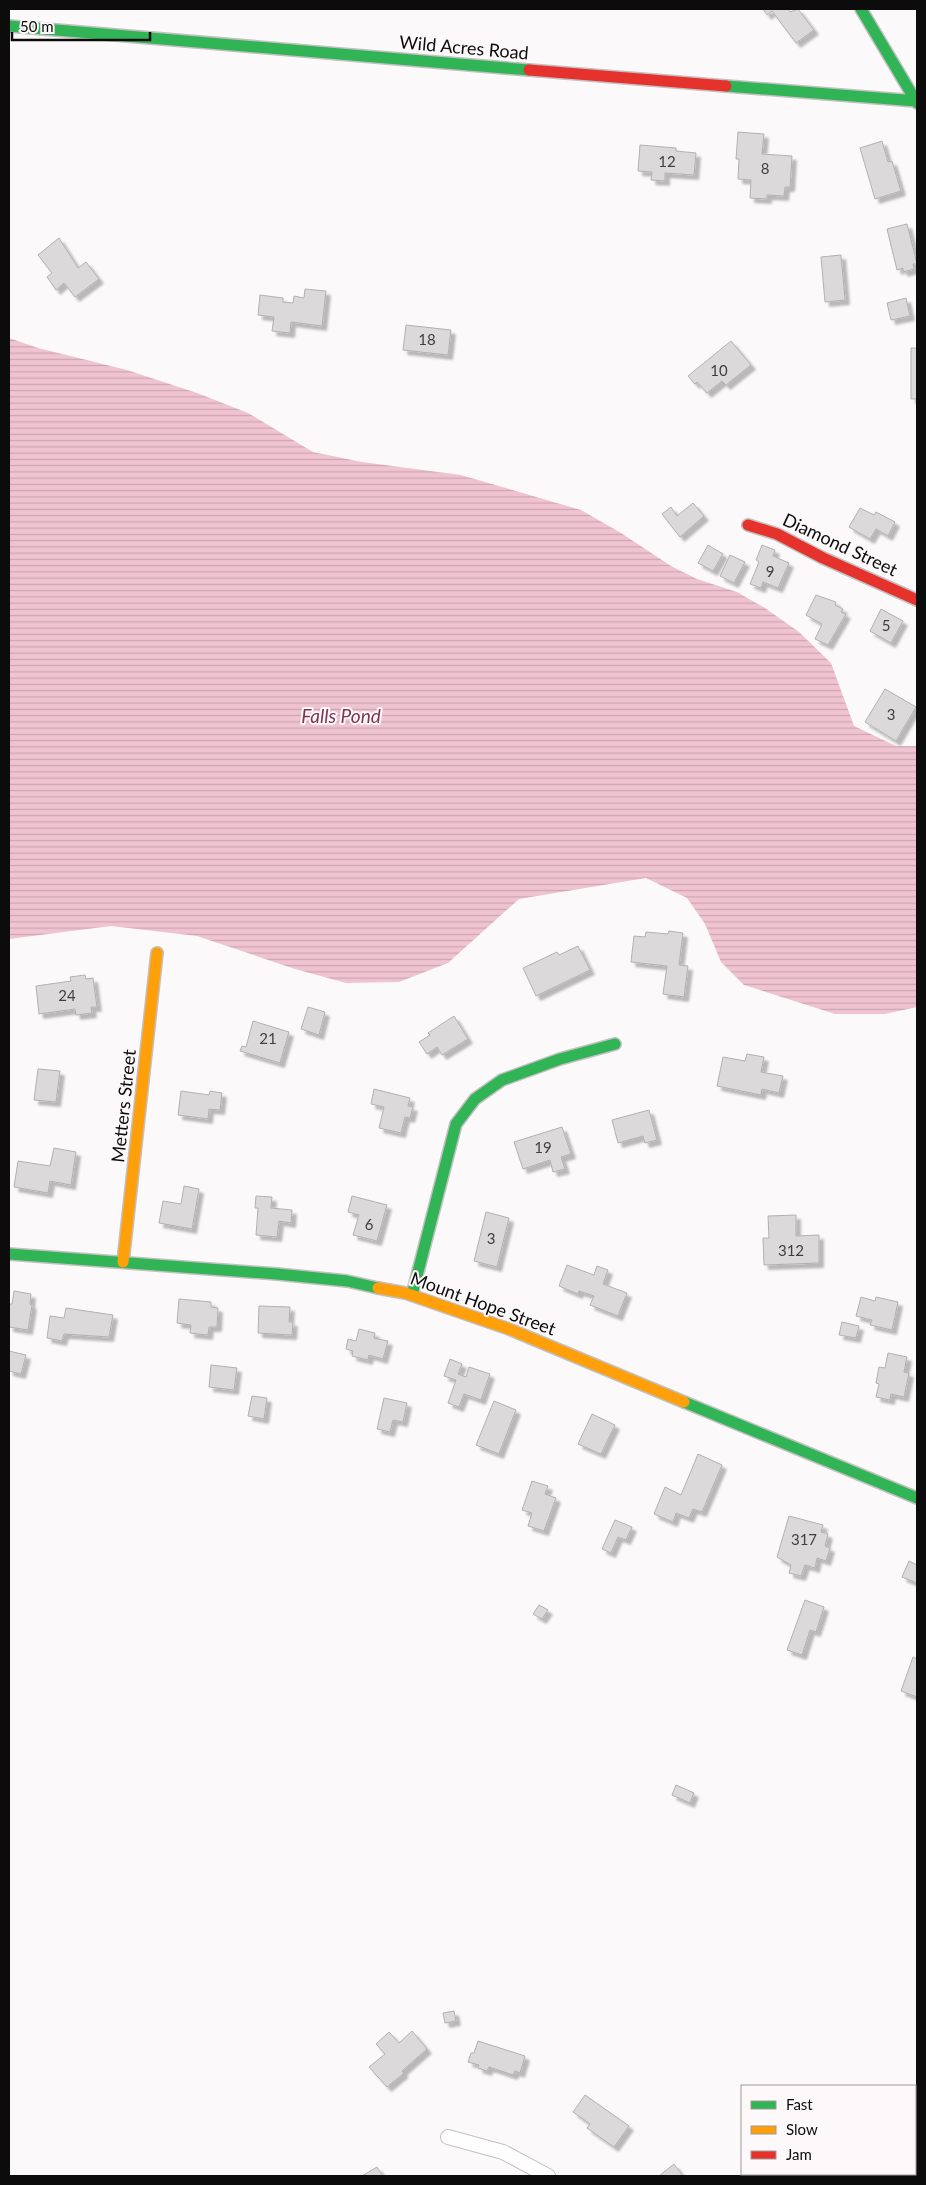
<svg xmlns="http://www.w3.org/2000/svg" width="926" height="2185" viewBox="0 0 926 2185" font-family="Lato,sans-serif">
	<defs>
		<pattern id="water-rules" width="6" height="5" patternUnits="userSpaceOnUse" patternTransform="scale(1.25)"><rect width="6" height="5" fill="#f0c3d1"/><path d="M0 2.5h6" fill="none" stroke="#cda6b2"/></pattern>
		<filter id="shadow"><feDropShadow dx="4.5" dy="4.5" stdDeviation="1" flood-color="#0004"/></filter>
	</defs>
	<rect width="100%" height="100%" fill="#fcf9fa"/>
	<path fill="url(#water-rules)" d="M9,338l29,10 89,22 70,23 51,20 65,39 49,10 99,13 120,35 40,23 50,33 26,13 40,13 28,16 34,24 32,31 23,63 42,20h21v261l-32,7h-50l-91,-29 -23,-23 -16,-38 -18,-26 -41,-20 -127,21 -71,64 -49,19 -53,1 -51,-14 -98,-33 -86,-10 -102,13z"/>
	<path fill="#dbd9da" stroke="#b2b0b0" filter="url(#shadow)" d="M763,9h25l2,3 8,-3 16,21 -18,13 -24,-32 -5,4z
		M738,132l26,2 -2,20 30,2 -2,31h-5l-1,9 -17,-1v4l-17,-1 1,-18 -13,-1 1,-20h-3z
		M882,141l6,21 4,-1 9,30 -26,8 -15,-51z
		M640,145l36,3v3l20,2 -2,22 -29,-2v8l-14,-1 1,-8 -14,-1z
		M907,224l10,40h-4l1,5 -11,3v-4l-6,2 -10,-41z
		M59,238l19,30 8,-6 13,17 -24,18 -11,-14 -8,7 -9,-13 5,-4 -14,-18z
		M841,255l4,45 -20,2 -4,-45z
		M305,289l21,2 -4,35 -31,-4 -1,11 -18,-2 2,-14 -16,-2 2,-20 23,3v4l10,1 1,-7 10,2z
		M906,298l4,18 -19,4 -4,-17z
		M406,325l45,5 -3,25 -45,-5z
		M731,341l20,24 -25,20 -4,-4 -15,12 -10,-11 -2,2 -7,-8z
		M911,348h6v51h-6z
		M693,503l11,13 -24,21 -18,-23 9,-7 6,9z
		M860,508l14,7 2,-3 19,10 -7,14 -12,-7 -6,10 -21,-12z
		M708,545l15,9 -10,17 -15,-8z
		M762,545l13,5 -2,6 16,7 -11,25 -15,-6 -2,6 -11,-4 9,-22 -3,-2z
		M730,555l15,7 -11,21 -14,-7z
		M816,595l20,7 -1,3 8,4 -2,3 5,2 -18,31 -13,-6 7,-15 -16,-9z
		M881,609l22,12 -12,22 -21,-12z
		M885,689l31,18 -20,34 -31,-19z
		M669,931l14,2 -4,32 9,1 -4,31 -21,-3 4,-28 -36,-4 3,-26 11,1 1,-5 22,2z
		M578,946l12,24 -54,26 -13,-28 34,-16 2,3z
		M85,975l1,4 7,-1 4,29h-6l1,6 -16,2 -1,-6 -36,5 -3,-28 35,-5 -1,-4z
		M308,1007l17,5 -6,23 -18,-6z
		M454,1016l14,23 -26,16 -5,-8 -10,7 -8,-12 11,-7 -2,-2z
		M253,1021l36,11 -9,31 -40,-12 2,-5 4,1z
		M747,1054l17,3 -3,15 22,4 -4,17 -17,-4 -1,6 -44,-9 6,-29 22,4z
		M38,1069l22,2 -4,31 -22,-2z
		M374,1089l36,9 -2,8 5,1 -3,11 -5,-1 -4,16 -22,-5 5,-21 -13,-3z
		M181,1091l28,4 1,-4 12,2 -2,17 -11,-1 -1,10 -30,-4z
		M649,1110l8,30 -12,3 -2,-7 -25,7 -6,-23z
		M562,1127l9,27 -10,3 4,12 -12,3 -3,-12 -27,9 -9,-27z
		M54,1148l22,4 -5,33 -21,-4 -2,12 -34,-6 4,-26 32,5z
		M184,1186l15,3 -7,40 -33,-6 4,-22 18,3z
		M256,1196l16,1 -1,11 21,2 -1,13 -12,-2 -2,16 -21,-2 2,-27h-3z
		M352,1196l35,9 -10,36 -24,-6 6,-20 -11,-3z
		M486,1212l23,6 -12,49 -23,-6z
		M796,1215v21l23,-1v28l-55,2 -1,-27h6l-1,-22z
		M567,1265l27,10 3,-9 11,4 -5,14 24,9 -9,23 -28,-11 4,-9 -15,-5 -1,3 -19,-8z
		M14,1291l17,3 -1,10 2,1 -4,25 -19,-3v-23h3z
		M861,1297l14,4 1,-4 22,5 -6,28 -22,-5 2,-5 -16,-4z
		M179,1299l32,3v5l7,1 -1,19h-8l-1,8 -18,-2 1,-8 -14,-2z
		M259,1306l31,1 -1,15h4l-1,13 -34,-2z
		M66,1308l47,7 -4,22 -45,-3 -2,7 -15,-3 3,-22 14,2z
		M842,1322l17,4 -3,12 -17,-3z
		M359,1329l16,4 -1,5 14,3 -5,18 -14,-4 -1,5 -16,-4 1,-5 -7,-2 2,-10 8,2z
		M9,1351l17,4 -5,19 -12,-3z
		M888,1353l19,4 -3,15 5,1 -5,24 -13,-3 -1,6 -14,-3 3,-13 -3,-1 3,-16 6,1z
		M450,1359l12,5 -4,10 8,3 3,-10 21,7 -9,26 -17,-6 -5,13 -11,-4 8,-23 -12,-4z
		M211,1365l26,3 -3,22 -25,-3z
		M252,1396l15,2 -3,21 -16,-3z
		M384,1398l23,5 -4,19 -10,-2 -3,12 -13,-3z
		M494,1401l22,9 -17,44 -23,-9z
		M592,1414l23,11 -14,29 -23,-10z
		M698,1454l24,11 -20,47 -9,-3 -4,9 -13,-5 -3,9 -19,-8 11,-27 16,8z
		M532,1481l16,5 -3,8 11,4 -12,33 -16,-5 4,-13 -10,-3z
		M789,1516l34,9 -2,7 7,2 -3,12 5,2 -4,13 -9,-3 -2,10 -10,-3 -4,11 -12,-3 2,-8 -14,-8z
		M615,1520l17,7 -6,13 -8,-3 -7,16 -9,-4z
		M909,1561l8,4v18l-15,-6z
		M805,1600l19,7 -8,25 -6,-2 -8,25 -15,-5z
		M539,1605l9,5 -6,9 -9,-5z
		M913,1657l4,2v38l-16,-6z
		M676,1785l18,8 -4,10 -18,-8z
		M454,2011l2,10 -11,2 -2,-10z
		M412,2031l15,18 -25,22 2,2 -17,14 -18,-20 16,-13 -9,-10 13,-12 10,11z
		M478,2041l47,15 -5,17 -5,-2 -2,4 -24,-8 -2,4 -9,-3 1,-3 -11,-3 3,-9h3z
		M585,2095l44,31 -15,21 -27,-19 3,-4 -17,-12z
		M674,2164l9,12h-24z
		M377,2167l6,9h-21z"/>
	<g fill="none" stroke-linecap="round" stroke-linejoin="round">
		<g stroke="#c2c0c1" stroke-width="16">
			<path id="street" d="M448,2137l55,15 45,24"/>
		</g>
		<g stroke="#c2c0c1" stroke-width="14">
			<path id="fast" d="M861,9l56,94
				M9,26l520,44
				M726,86l190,15
				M9,1254l268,20 70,7 31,7
				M412,1295l44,-171 19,-25 27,-19 58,-21 55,-15
				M684,1402l233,96"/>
		</g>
		<g stroke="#c2c0c1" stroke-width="14">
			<path id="slow" d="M123,1262l34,-309
				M378,1288l27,5 104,36 175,73"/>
		</g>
		<g stroke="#c2c0c1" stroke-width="14">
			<path id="jam" d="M529,70l197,16
				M748,525l29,9 46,24 94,42"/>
		</g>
		<use href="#street" stroke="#fffefe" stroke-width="14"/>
		<use href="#fast" stroke="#30b455" stroke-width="11"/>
		<use href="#slow" stroke="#ff9f0a" stroke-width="11"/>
		<use href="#jam" stroke="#e5322d" stroke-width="11"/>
	</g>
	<g text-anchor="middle" stroke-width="4" stroke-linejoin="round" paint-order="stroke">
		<g font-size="15" fill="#403f40">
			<text x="667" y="167">12</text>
			<text x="765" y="174">8</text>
			<text x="427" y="345">18</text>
			<text x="719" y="376">10</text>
			<text x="770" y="577">9</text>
			<text x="886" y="631">5</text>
			<text x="891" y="720">3</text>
			<text x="67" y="1001">24</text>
			<text x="268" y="1044">21</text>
			<text x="543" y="1153">19</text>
			<text x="369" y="1230">6</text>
			<text x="491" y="1244">3</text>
			<text x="791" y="1256">312</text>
			<text x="804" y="1545">317</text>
		</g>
		<g font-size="18" fill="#0d0c0c" stroke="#fdf8f9">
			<text transform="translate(464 48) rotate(5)" y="6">Wild Acres Road</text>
			<text transform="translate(840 545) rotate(25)" y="6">Diamond Street</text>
			<text transform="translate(124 1106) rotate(-84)" y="6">Metters Street</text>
			<text transform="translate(483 1304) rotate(20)" y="6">Mount Hope Street</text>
		</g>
		<g font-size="19" font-style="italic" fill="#7f3452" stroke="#fdf8f9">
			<text x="341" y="723">Falls Pond</text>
		</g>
	</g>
	<rect width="926" height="2185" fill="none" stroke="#0d0c0c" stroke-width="20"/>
	<rect x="741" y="2085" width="175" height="90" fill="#fdf8f9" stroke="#9d9a9a"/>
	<rect x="751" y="2101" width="25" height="8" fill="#30b455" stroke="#9d9a9a"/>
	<text x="786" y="2110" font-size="15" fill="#0d0c0c">Fast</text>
	<rect x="751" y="2126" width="25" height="8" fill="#ff9f0a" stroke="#9d9a9a"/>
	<text x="786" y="2135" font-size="15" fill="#0d0c0c">Slow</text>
	<rect x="751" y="2151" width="25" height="8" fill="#e5322d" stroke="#9d9a9a"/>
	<text x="786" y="2160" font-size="15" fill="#0d0c0c">Jam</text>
	<path d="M12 32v8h138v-8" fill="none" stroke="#0d0c0c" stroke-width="2.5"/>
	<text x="20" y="32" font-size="15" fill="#0d0c0c" stroke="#fdf8f9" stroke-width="4" paint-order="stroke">50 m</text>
</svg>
